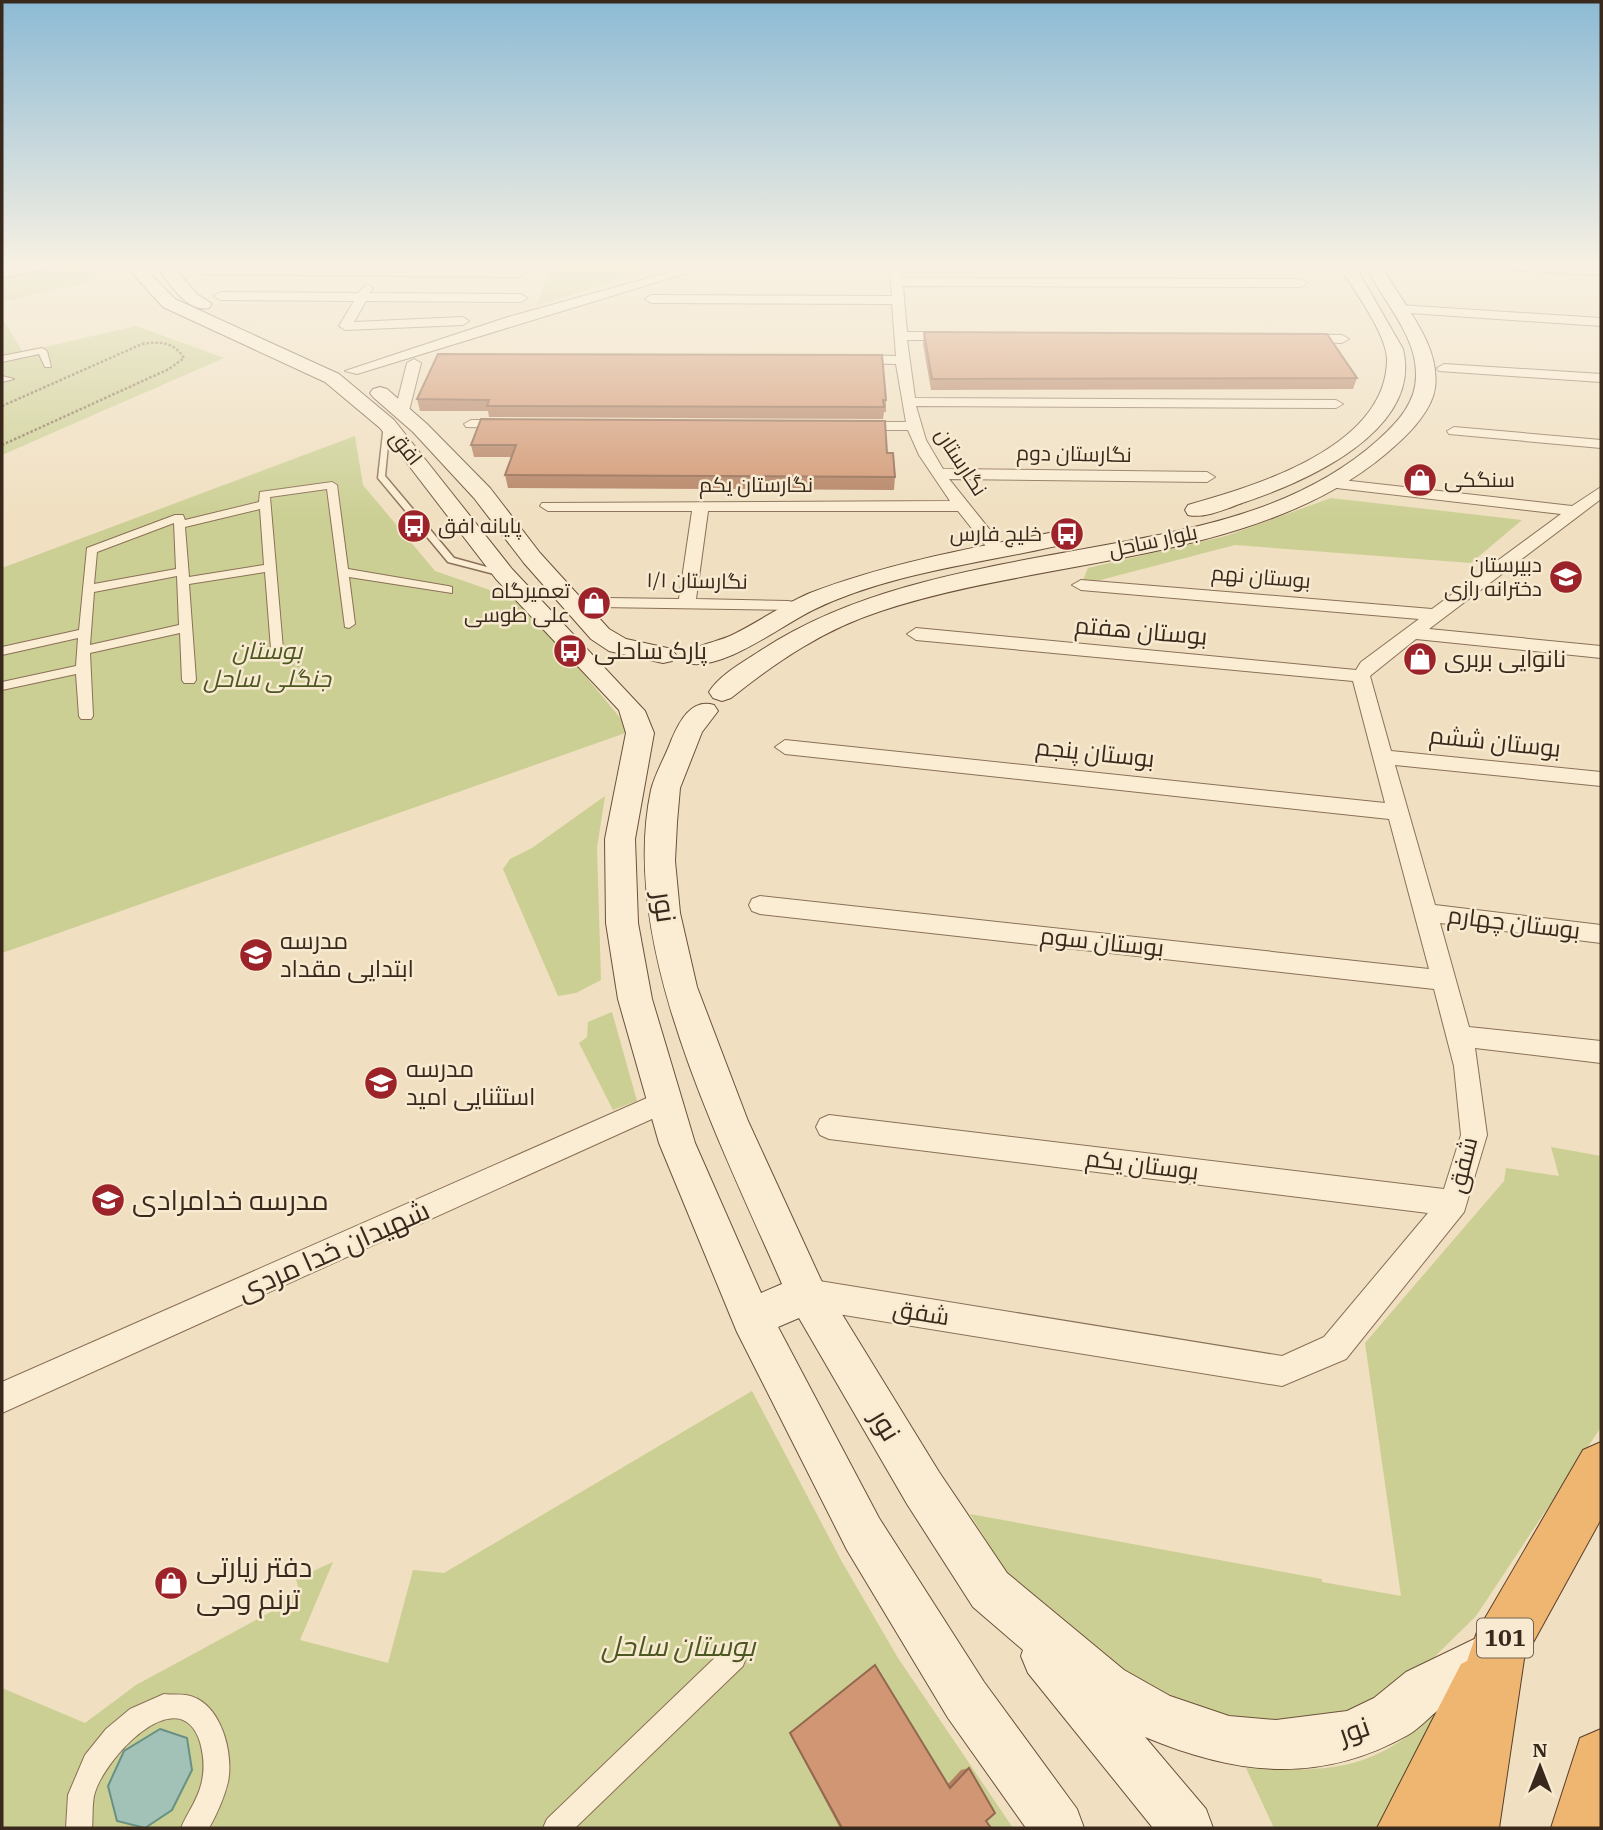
<svg xmlns="http://www.w3.org/2000/svg" width="1603" height="1830" viewBox="0 0 1603 1830" font-family="'IBM Plex Serif',Cairo,serif">
	<rect width="100%" height="100%" fill="#f0dfc0"/>
	<path fill="#cbcf93" d="M67,264l24,3 8,13 -97,22v-24z
		M551,264h122l-136,41z
		M2,318l21,34 113,-26 88,32 -222,97z
		M355,436l8,49 72,86 89,31 107,129 -629,222v-385z
		M1331,498l191,22 -51,43 -236,-18 -154,40 7,-17 138,-32z
		M605,796l-8,52 4,132 -25,13 -18,3 -55,-127 7,-10 22,-11z
		M612,1012l25,89 -24,9 -34,-67 8,-6 1,-15z
		M1551,1147l50,9v271l-125,189 -61,60 -58,36 -93,15 -111,-28 -144,-122 -39,-63 352,65v3l79,14 -36,-253 139,-162 2,-13 53,8z
		M752,1391l90,171 56,96 115,170h-1011v-140l83,35 51,-38 142,-77 -1,-7 22,-11 -3,-11 37,-17 -33,78 88,23 25,-93 31,3z
		M1472,1675l-89,153h-109l-28,-60c118,8 148,-10 226,-93z"/>
	<path fill="#a3c2b7" stroke="#699085" stroke-width="2" d="M160,1729l27,9 5,32 -20,40 -27,18 -28,-7 -9,-35 16,-35z"/>
	<g fill="none" stroke-linecap="round" stroke-linejoin="round">
		<g stroke="#8a7057" stroke-width="3">
			<path id="service" d="M387,422l3,2 -5,52 69,82 51,14v4h-3l-54,-14 -70,-84 6,-54z"/>
		</g>
		<g stroke="#8a7057" stroke-width="2">
			<path id="pedestrian" d="M42,348l5,3 4,16h-6l-6,-13 -37,8v-6z
				M2,376l12,3 -12,3z
				M332,482l5,3 11,84 100,17 4,1v6l-103,-16 6,47 -6,4 -4,-1 -18,-138 -57,8 13,152 -2,3 -4,1 -6,-4 -6,-77 -76,12 7,96 -2,3h-10l-2,-3 -2,-47 -90,20 3,63 -2,3h-10l-2,-3 -3,-42 -74,16v-8l74,-16 2,-28 -76,17v-8l77,-17 8,-82 88,-33h8l2,5 74,-18 1,-10zM260,509l4,56 -75,12 -4,-50zM174,523l2,46 -82,15 3,-32zM177,576l2,49 -89,20 4,-53z
				M734,1645l9,3 3,9 -3,9 -168,162h-32l4,-9 178,-171z
				M164,1694c7,1 15,0 22,1 35,6 48,58 42,87 -4,16 -11,32 -19,46h-28c6,-15 16,-27 20,-43 4,-15 3,-28 -1,-43 -21,-64 -98,18 -106,54 -2,10 -1,22 -2,32h-26l2,-33 17,-40 21,-26 24,-20z"/>
		</g>
		<g stroke="#8a7057" stroke-width="2">
			<path id="minor" d="M699,264h17l-359,110 -12,-3 163,-54z
				M889,264h12l1,14 399,1 6,4 -6,4 -398,-1 4,46h47l6,4 -6,4h-47l8,58 421,2 7,4 -7,4 -420,-2 10,34 17,29 264,3 8,5 -8,5 -258,-3 57,71 -8,5 -6,-1 -34,-43h-250l-12,88 92,2 6,1 3,4 -3,4 -195,-3 -3,-4 3,-4 6,-1 74,1 13,-88h-144l-8,-5 2,-3 408,-2 -31,-46 -11,-25h-52l-7,-4 7,-4h50l-10,-58 -44,-1 -7,-4 7,-4 44,1 -4,-52 -241,-1 -6,-4 6,-4 241,1z
				M1469,264l132,3v8l-126,-7z
				M207,267l313,2 6,4 -6,4 -317,-3v-6z
				M367,284l6,4 -3,5 151,1 6,4 -6,4 -155,-1 -12,21 109,-5 6,4 -6,4 -118,5 -6,-4 15,-25 -134,-1 -6,-4 6,-4 138,1z
				M1400,305l201,13v8l-205,-14 -2,-3z
				M1300,334l42,1 7,4 -7,4 -47,-2 -2,-3z
				M414,359l7,4 -12,48 -12,3 -2,-3 12,-48z
				M1444,364l157,10v8l-162,-11 -2,-3z
				M471,420h39l7,4 -7,4 -44,-1 -2,-3z
				M1454,427l147,13v8l-152,-14 -2,-3z
				M1333,479l239,27 29,-19v12l-172,130 172,17v12l-185,-19 -46,37 21,75 210,21v14l-206,-21 40,140 166,20v18l-161,-20 29,104 132,14v22l-126,-15 12,87 -23,77 -118,147 -64,27 -475,-77 -10,-5 -5,-10 5,-10 10,-5 475,77 42,-19 104,-124 -599,-74 -9,-4 -4,-8 4,-8 9,-4 615,74 17,-54 -7,-69 -20,-77 -674,-75 -8,-3 -3,-6 3,-6 8,-3 669,73 -40,-150 -604,-65 -10,-7 10,-7 600,63 -32,-122 -437,-41 -9,-6 9,-6 440,42 5,-8 58,-43 -338,-29 -9,-5 9,-5 351,29 129,-95 -233,-27v-6z
				M665,1090l9,3 4,8 -4,8 -672,304v-31z"/>
		</g>
		<g stroke="#6c513a" stroke-width="2">
			<path id="secondary" d="M24,264h30l-2,3 -50,11v-10z
				M124,264h17l34,35 164,75 55,46 118,149 133,142 9,22 -19,106 3,84 14,76 43,144 66,150 21,-9c-61,-141 -164,-338 -131,-494 4,-16 14,-33 20,-49 8,-19 20,-43 43,-36l4,6 -16,21 -22,56 -3,34 -2,39 5,52 17,74 51,134 73,159 118,192 68,101 117,97 46,26 59,20 47,4 71,-9 27,-13 32,-26 87,-42 17,7 7,17c-13,32 -49,35 -76,54 -11,8 -21,20 -33,27 -89,50 -172,40 -263,2l61,72 7,19h-60l-125,-155 -7,-17 2,-6 -50,-43 -66,-103 -108,-186 -21,9 101,191 105,164 93,127 7,19h-58l-78,-110 -101,-168 -110,-218 -78,-189 -41,-144 -12,-76 -1,-84 21,-106 -7,-23 -123,-131 -116,-151 -55,-46 -162,-75z
				M155,264h16l26,30 15,10 -3,4c-23,5 -42,-28 -54,-44z
				M1338,264h16l49,85c20,82 -98,133 -158,153 -17,6 -40,17 -57,13l-3,-5 3,-5c68,-19 199,-58 199,-146 -1,-27 -35,-71 -49,-95z
				M1365,264h16c19,39 60,78 54,124 -3,21 -23,43 -38,56 -129,120 -352,112 -516,167 -56,18 -104,50 -150,87l-9,3 -9,-3 -4,-6c11,-18 36,-31 54,-43 97,-63 219,-81 332,-102 100,-18 205,-37 283,-107 20,-18 39,-38 38,-67 0,-39 -35,-74 -51,-109z
				M380,387l7,2 40,35 63,64 50,65 69,76 17,10 46,10 4,6 -4,6 -9,2 -54,-12 -18,-12 -67,-76 -50,-65 -61,-66 -40,-35 -3,-4 3,-4z
				M1070,529l8,2 3,5 -3,5c-88,22 -182,29 -265,69 -33,16 -90,62 -127,53l-4,-6c8,-11 35,-15 48,-21 27,-13 52,-31 80,-43 83,-32 173,-47 260,-64z"/>
		</g>
		<g stroke="#583e2b" stroke-width="2">
			<path id="trunk" d="M1601,1442v77l-77,140 -25,169h-122l84,-164 6,-3 10,-29 106,-182z
				M1601,1729v99h-50l29,-90z"/>
		</g>
		<path stroke="#8a7057" stroke-width="2.5" stroke-dasharray="2.5 2" stroke-linecap="butt" d="M2,406l140,-62c18,-3 32,-2 42,14l-15,11 -167,76"/>
		<use href="#service" fill="#fbedd3" fill-rule="evenodd"/>
		<use href="#pedestrian" fill="#fbedd3" fill-rule="evenodd"/>
		<use href="#minor" fill="#fbedd3" fill-rule="evenodd"/>
		<use href="#secondary" fill="#fbedd3" fill-rule="evenodd"/>
		<use href="#trunk" fill="#eeb670" fill-rule="evenodd"/>
	</g>
	<path fill="#b48163" d="M924,332l433,46 -4,11 -422,1 -8,-46z
		M417,399l469,1v12h-2l-1,7 -394,-2 -1,-6h-68z
		M481,419l406,34 8,24 -1,13 -386,-2 -3,-13 6,-18h-37l-3,-12z
		M790,1733l158,51 13,-14 8,-2 17,53 5,7h-151l-49,-92z"/>
	<path fill="#d19673" stroke="#926950" stroke-width="2" d="M924,332l403,2 30,44 -425,1z
		M438,354l444,1 4,45h-3l1,7 -397,-1 2,-6 -72,-1z
		M481,419l404,2 2,32h6l2,24 -390,-2 11,-30h-45z
		M875,1665l75,123 19,-20 26,45 -9,8 5,7h-149l-52,-95z"/>
	<linearGradient id="sky" x2="0" y2="1"><stop stop-color="#8cbad4"/><stop offset="0.51" stop-color="#f8f1e3"/><stop offset="1" stop-color="#f8f1e3" stop-opacity="0"/></linearGradient>
	<rect width="1603" height="520" fill="url(#sky)"/>
	<defs>
		<g id="shop-disc" transform="scale(1.75)"><circle r="9.5" fill="#9d232a" stroke="#f7ead0"/><path d="M-5-2.5h2.3a2.7 3.5 0 0 1 5.4 0H5L5.5 6h-11ZM-1.5-2.5h3a1.5 2.3 0 0 0-3 0Z" fill="#fff"/></g>
		<g id="bus-disc" transform="scale(1.75)"><circle r="9.5" fill="#9d232a" stroke="#f7ead0"/><path d="M-5-6H5V4H4V6H2V4H-2V6H-4V4H-5ZM-3.5-4V0h7V-4ZM-3.5 1.2v1.5H-2V1.2ZM2 1.2v1.5H3.5V1.2Z" fill="#fff"/></g>
		<g id="school-disc" transform="scale(1.75)"><circle r="9.5" fill="#9d232a" stroke="#f7ead0"/><path d="M0-5L7-2L0 1L-7-2ZM-4 1L0 2.5L4 1V4Q0 6-4 4Z" fill="#fff"/></g>
	</defs>
	<g fill-rule="evenodd">
		<use href="#shop-disc" x="1420" y="480"/>
		<use href="#bus-disc" x="414" y="526"/>
		<use href="#bus-disc" x="1067" y="534"/>
		<use href="#school-disc" x="1566" y="577"/>
		<use href="#shop-disc" x="594" y="603"/>
		<use href="#bus-disc" x="570" y="651"/>
		<use href="#shop-disc" x="1420" y="659"/>
		<use href="#school-disc" x="256" y="955"/>
		<use href="#school-disc" x="381" y="1083"/>
		<use href="#school-disc" x="108" y="1200"/>
		<use href="#shop-disc" x="171" y="1583"/>
	</g>
	<g text-anchor="middle" stroke-width="5" stroke-linejoin="round" paint-order="stroke">
		<g font-size="21" fill="#39291c" stroke="#f7ead0">
			<text transform="translate(406 448) rotate(52)" y="7">افق</text>
			<text transform="translate(1074 454) rotate(1)" y="7">نگارستان دوم</text>
			<text transform="translate(961 462) rotate(57)" y="7">نگارستان</text>
			<text x="756" y="492">نگارستان یکم</text>
			<text transform="translate(1153 541) rotate(-12)" y="7">بلوار ساحل</text>
			<text transform="translate(1261 577) rotate(5)" y="7">بوستان نهم</text>
			<text transform="translate(697 581) rotate(1)" y="7">نگارستان ۱/۱</text>
		</g>
		<g font-size="21" fill="#39291c" stroke="#f7ead0" text-anchor="end">
			<text x="1444" y="487" text-anchor="start">سنگکی</text>
			<text x="438" y="533" text-anchor="start">پایانه افق</text>
			<text x="1042" y="541">خلیج فارس</text>
			<text x="1542" y="572">دبیرستان<tspan x="1542" dy="24">دخترانه رازی</tspan></text>
			<text x="570" y="598">تعمیرگاه<tspan x="570" dy="24">علی طوسی</tspan></text>
		</g>
		<rect fill="#f7ead0" stroke="#726352" stroke-width="2" x="1477" y="1618.5" width="56" height="39" rx="5"/>
		<g font-size="23" font-weight="bold" fill="#39291c">
			<text x="1505" y="1646">101</text>
		</g>
		<g font-size="24" fill="#39291c" stroke="#f7ead0">
			<text transform="translate(1141 631) rotate(5)" y="8">بوستان هفتم</text>
			<text transform="translate(1495 742) rotate(6)" y="8">بوستان ششم</text>
			<text transform="translate(1095 753) rotate(6)" y="8">بوستان پنجم</text>
			<text transform="translate(1514 923) rotate(7)" y="8">بوستان چهارم</text>
			<text transform="translate(1102 942) rotate(6)" y="8">بوستان سوم</text>
			<text transform="translate(1142 1165) rotate(7)" y="8">بوستان یکم</text>
			<text transform="translate(1463 1165) rotate(-76)" y="8">شفق</text>
			<text transform="translate(921 1313) rotate(9)" y="8">شفق</text>
		</g>
		<g font-size="24" font-style="italic" fill="#4c5721" stroke="#f7ead0">
			<text x="267" y="659">بوستان<tspan x="267" dy="28">جنگلی ساحل</tspan></text>
		</g>
		<g font-size="24" fill="#39291c" stroke="#f7ead0" text-anchor="start">
			<text x="594" y="659">پارک ساحلی</text>
			<text x="1444" y="667">نانوایی بربری</text>
			<text x="280" y="949">مدرسه<tspan x="280" dy="28">ابتدایی مقداد</tspan></text>
			<text x="406" y="1077">مدرسه<tspan x="406" dy="28">استثنایی امید</tspan></text>
		</g>
		<g font-size="28" fill="#39291c" stroke="#f7ead0">
			<text transform="translate(665 907) rotate(82)" y="10">نور</text>
			<text transform="translate(333 1250) rotate(-24)" y="10">شهیدان خدا مردی</text>
			<text transform="translate(886 1425) rotate(59)" y="10">نور</text>
			<text transform="translate(1354 1730) rotate(-19)" y="10">نور</text>
		</g>
		<g font-size="28" fill="#39291c" stroke="#f7ead0" text-anchor="start">
			<text x="132" y="1210">مدرسه خدامرادی</text>
			<text x="196" y="1577">دفتر زیارتی<tspan x="196" dy="32">ترنم وحی</tspan></text>
		</g>
		<g font-size="28" font-style="italic" fill="#4c5721" stroke="#f7ead0">
			<text x="678" y="1656">بوستان ساحل</text>
		</g>
	</g>
	<rect width="1603" height="1830" fill="none" stroke="#39291c" stroke-width="7"/>
	<g transform="translate(1540 1767)" stroke="#f7ead0" stroke-width="5" paint-order="stroke">
	<path d="M0-5L12 26L0 18L-12 26Z" fill="#39291c"/>
	<text y="-10" font-size="19" font-weight="bold" text-anchor="middle" fill="#39291c">N</text>
	</g>
</svg>
